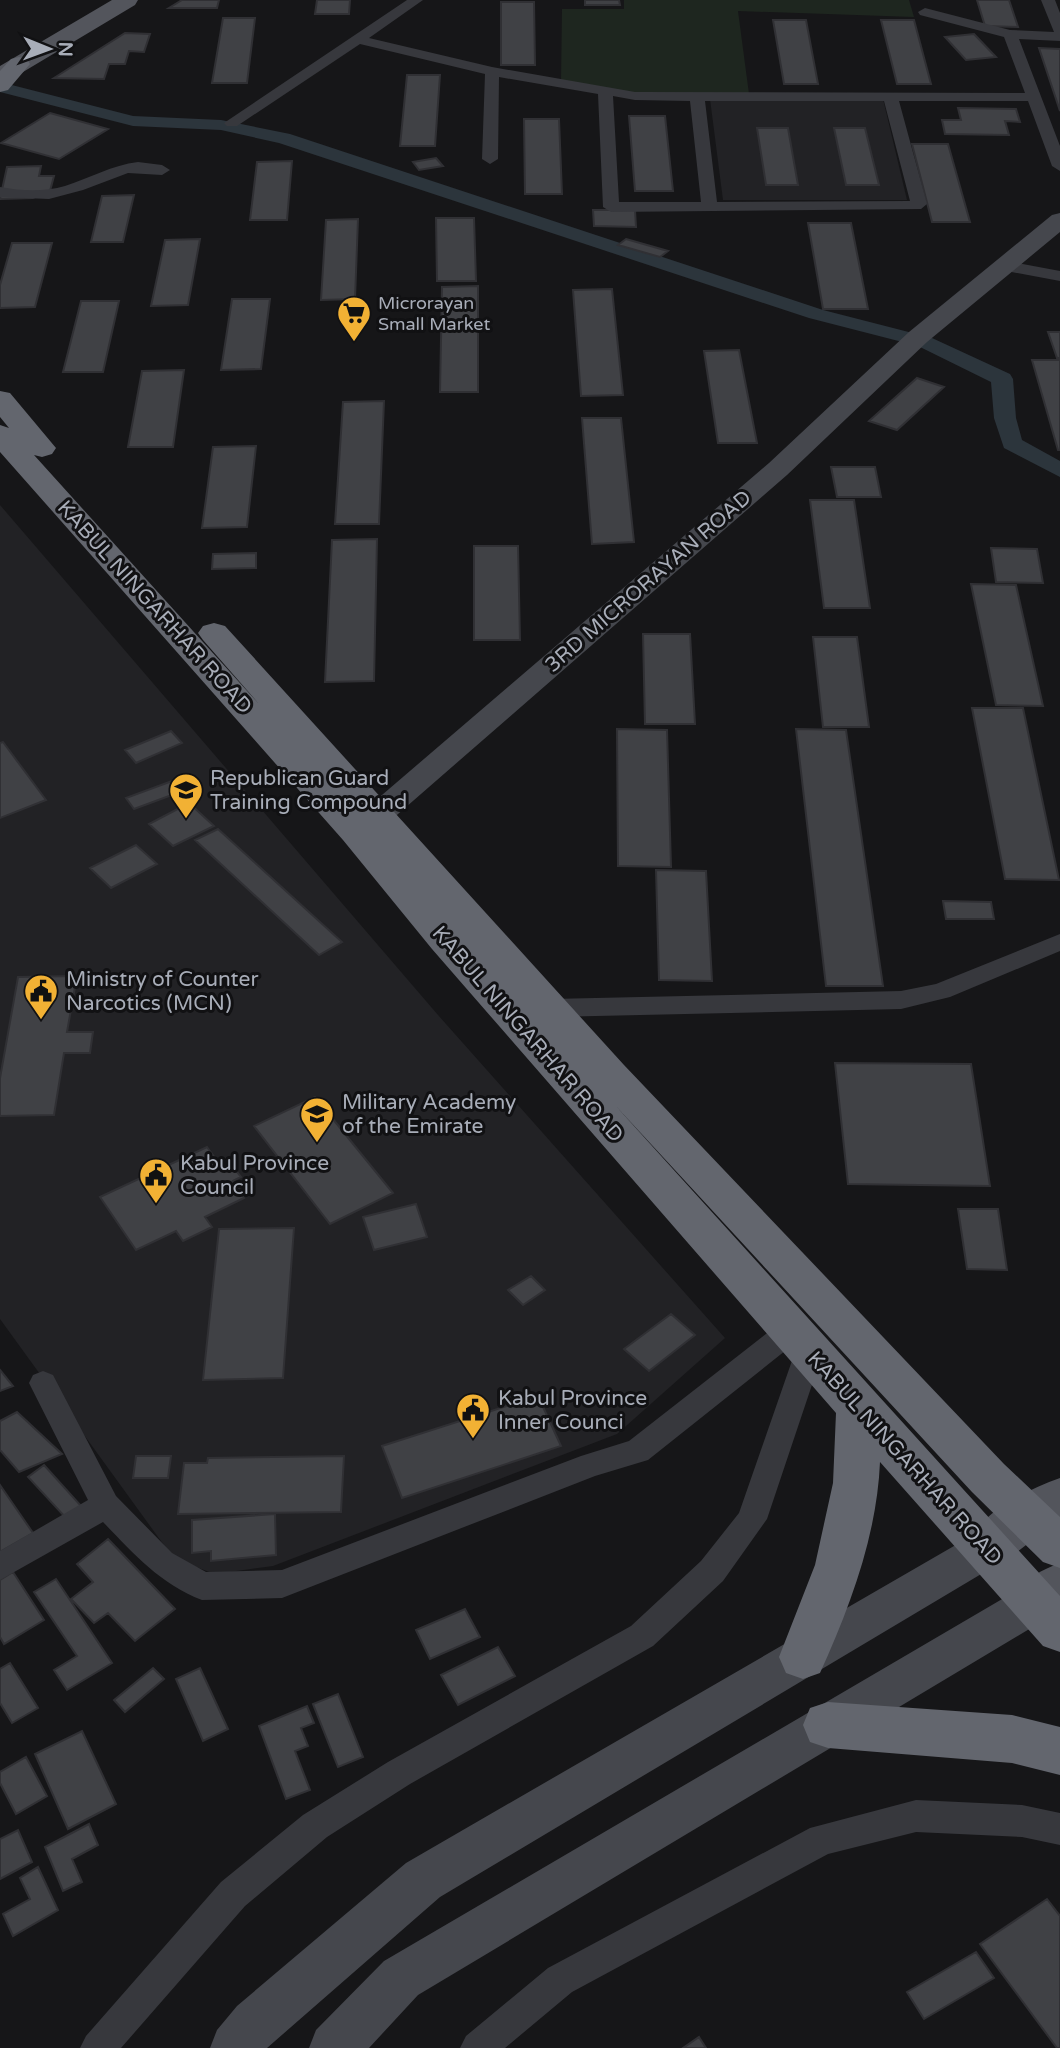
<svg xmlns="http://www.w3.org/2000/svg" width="1060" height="2048" viewBox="0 0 1060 2048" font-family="'Varela Round',sans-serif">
	<rect width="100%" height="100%" fill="#161618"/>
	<path fill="#222225" d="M710,99h173l24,101h-184z
		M0,505l438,510 287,323 -108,96 -344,132 -58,8 -41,-15 -174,-240z"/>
	<path fill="#1e261f" d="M624,0h285l5,17 -176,-6 11,83 -117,-1 -71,-12 1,-72h62z"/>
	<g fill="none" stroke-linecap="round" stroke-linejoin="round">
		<path fill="#2c353c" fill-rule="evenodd" d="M0,82l133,34 88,4 69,14 533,176 109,28 78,36 3,5 3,39 6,22 38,21v16l-56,-29 -10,-30 -3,-36 -73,-36 -109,-28 -530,-175 -58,-13 -88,-4 -133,-34z"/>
	</g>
	<path fill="#404145" stroke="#303034" stroke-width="2" d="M182,0h37l-2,8h-48z
		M317,0h33l-1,14h-34z
		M585,0h34l1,5h-35z
		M977,0h32l9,27 -33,-1z
		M501,2h33l1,63h-34z
		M223,18h32l-8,65h-35z
		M773,20h33l12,64h-34z
		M881,20h33l17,64h-34z
		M125,33l25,1 -6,18 -15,-1 -4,13h-16l-5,15 -50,-1z
		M974,34l22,23 -30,3 -21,-23z
		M1039,48l21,1v62z
		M407,75h33l-5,71h-35z
		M958,108l58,1 4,13 -15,-1 4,14 -64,-1 -3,-14h19z
		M50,113l58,16 -49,30 -58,-16z
		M629,116h36l8,75h-38z
		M524,119h35l3,75h-37z
		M757,128h31l10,57h-32z
		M834,128h31l14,57h-33z
		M912,144h36l22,78h-38z
		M436,158l7,8 -24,4 -6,-8z
		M292,161l-5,59h-37l7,-58z
		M41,166l-2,10h15l-4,15 -17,7 -33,1 7,-32z
		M134,195l-11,47h-32l11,-46z
		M593,210h42l1,17 -42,-1z
		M436,218h38l2,63h-39z
		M358,219l-3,80 -34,1 5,-80z
		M808,223h43l17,86h-45z
		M200,239l-12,66 -37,1 14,-66z
		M626,239l42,12 -8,6 -42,-12z
		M12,243h40l-17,64 -35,1v-23z
		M478,286v106h-38l2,-105z
		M612,289l11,106 -42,1 -8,-106z
		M232,299h38l-9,70 -40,1z
		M81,301h38l-16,71h-40z
		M1048,332h12v26h-3z
		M739,350l18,93h-39l-14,-92z
		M1032,360h28v90h-2z
		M184,370l-11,77h-45l14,-76z
		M917,378l27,9 -47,43 -28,-9z
		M384,401l-5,123h-44l8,-122z
		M582,418h39l13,124 -42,2z
		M256,446l-9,81 -45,1 11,-81z
		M831,467h44l6,30h-44z
		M810,500h44l16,108h-46z
		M377,539l-3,142 -49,1 7,-142z
		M474,546h44l2,94h-46z
		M991,548l46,1 6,34 -47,-1z
		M256,553v15l-44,1 1,-15z
		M971,584l45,1 27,121 -47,-1z
		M643,634h47l5,90h-50z
		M813,637h44l12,90h-46z
		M972,708h51l36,172 -54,-1z
		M617,729l50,1 4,137 -53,-1z
		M796,729l50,1 37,256h-57z
		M171,731l11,12 -46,20 -11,-13z
		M3,742l43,58 -46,18v-75z
		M172,781l8,11 -46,17 -8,-11z
		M189,803l25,23 -41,20 -24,-22z
		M218,829l124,113 -23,13 -124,-115z
		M136,845l21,19 -46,24 -21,-20z
		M656,870l50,1 6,110 -53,-1z
		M943,901l48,1 3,17h-48z
		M77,976l-10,56h26l-3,21h-26l-10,62 -54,1v-38l18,-101z
		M835,1063l136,1 19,122 -142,-2z
		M315,1097l78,96 -63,31 -76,-98z
		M207,1147l14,19 8,-4 12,15 -8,4 11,17 -39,19 7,10 -29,14 -7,-10 -40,19 -36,-53z
		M416,1204l11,33 -53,13 -11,-33z
		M958,1209h40l9,61 -40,-1z
		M294,1228l-11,150 -80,2 16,-151z
		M531,1276l14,14 -22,15 -15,-15z
		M671,1314l24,21 -46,36 -25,-22z
		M0,1370l13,16 -13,5z
		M538,1396l23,50 -159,52 -20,-52z
		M17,1412l45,42 -43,18 -19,-22v-29z
		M136,1456h35l-3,22h-35z
		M344,1456l-3,56 -163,2 6,-51h23l1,-5z
		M44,1465l38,42 -16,11 -38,-41z
		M0,1485l33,48 -33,19z
		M275,1514l1,41 -65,6v-10l-19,2v-33z
		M108,1539l67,70 -40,32 -27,-28 -14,10 -23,-24 22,-17 -16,-18z
		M13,1572l31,48 -40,24 -4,-7v-57z
		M56,1579l56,84 -45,27 -13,-20 23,-14 -43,-64z
		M465,1609l15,28 -50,22 -14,-29z
		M498,1647l17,29 -57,29 -17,-30z
		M10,1663l28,45 -26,15 -12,-20v-34z
		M153,1668l11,11 -39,33 -11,-12z
		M200,1668l28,61 -25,12 -27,-62z
		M338,1694l25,63 -25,10 -25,-63z
		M307,1706l7,17 -13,5 7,18 -13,5 15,39 -24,9 -27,-73z
		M82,1731l34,73 -48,25 -33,-75z
		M26,1757l21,39 -31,18 -16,-31v-11z
		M89,1824l9,21 -26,14 10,23 -19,9 -18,-44z
		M18,1830l14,32 -32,17v-40z
		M38,1867l20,43 -45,26 -10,-22 27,-15 -10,-21z
		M1047,1899l13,17v132h-3l-77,-104z
		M976,1952l18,26 -70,41 -17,-27z
		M699,2037l7,11h-23z"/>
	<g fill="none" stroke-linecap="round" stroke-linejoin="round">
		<path fill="#37383d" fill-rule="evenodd" d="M407,0h16l-54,38 123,29 143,25 390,1 -21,-56 -84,-22 -2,-3 7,-4 85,22 44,2 -13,-32h14l5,13v28l-41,-2 41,107v25l-8,-5 -24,-65h-129l28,103 -6,5 -310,3 -8,-5 -5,-113 -99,-17 -1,82 -8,5 -8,-5 3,-85 -125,-30 -123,82h-10l-3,-3zM613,96l22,4 55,1 11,101h-82zM705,101h179l26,100 -193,1z
			M138,162l24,3 8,5 -8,5 -34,-2 -45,17 -34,9 -49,-2v-10c22,4 44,5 65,-1 25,-8 47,-21 73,-24z
			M1007,261l53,10v10l-59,-11 -2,-4z
			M1060,934v17l-110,46 -49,12 -350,8 -9,-3 -3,-6 3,-6 9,-3 350,-8 35,-7z
			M790,1320l10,3 4,8 -4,8 -152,121 -53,16 -313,122 -80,2c-42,-16 -69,-47 -99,-78l-103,58v-29l88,-51 -59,-117 4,-8 10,-4 10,4 63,121 56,57 34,19 76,-2 299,-114 48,-15 151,-118z
			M809,1341l10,3 4,8 -56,167 -44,62 -70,65 -243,138 -83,53 -82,69 -124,142h-41l6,-12 135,-154 82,-67 85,-53 243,-136 70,-65 38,-48 56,-161 4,-8z
			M916,1800l106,5 38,8v32l-38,-8 -106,-5 -88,22 -256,138 -67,56h-45l6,-12 82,-68 262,-140z"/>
		<path fill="#45474d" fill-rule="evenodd" d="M1060,213v19l-133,110 -140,133 -397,346 -11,3 -11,-3 -5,-7 5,-7 401,-344 140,-131 143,-117z
			M988,1529l15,6 6,13 -6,13 -563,336 -173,151h-57l7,-18 20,-24 169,-143 567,-328z
			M1036,1582l15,6 7,14 -7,14 -633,379 -49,53h-60l7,-18 68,-69 637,-373z"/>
		<path fill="#53555c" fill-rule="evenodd" d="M112,0h26l-3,5 -127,76 -8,2v-17z
			M1060,1478v42c-26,14 -44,39 -72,49l-17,-6 -7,-15c17,-36 60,-57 96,-70z
			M1060,1563v49l-24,12 -17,-7 -7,-15c10,-21 26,-31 48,-39z"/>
		<path fill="#63666e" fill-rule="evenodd" d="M19,57l8,2 3,5 -22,26 -8,2v-21l11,-12z
			M0,391l10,2 46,55 -4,6 -10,3 -8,-2 225,249 -56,-64 -5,-7 5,-7 11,-3 11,3 399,439 380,399 56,53v51l-17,-6 -71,-70 -358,-388 446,492v56l-17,-6 -163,-184c-3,73 -30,145 -60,211l-17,6 -17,-6 -7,-16 36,-92 18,-82 3,-70 -404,-464 -89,-109 -343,-388v-27l9,3 -9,-11z
			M828,1702l184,13 48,12v48l-48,-12 -184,-15 -18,-6 -7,-17 7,-17z"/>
	</g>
	<defs>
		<g id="supermarket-pin" transform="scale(1.75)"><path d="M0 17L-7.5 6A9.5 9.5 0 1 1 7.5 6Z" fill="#f2b134" stroke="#111113"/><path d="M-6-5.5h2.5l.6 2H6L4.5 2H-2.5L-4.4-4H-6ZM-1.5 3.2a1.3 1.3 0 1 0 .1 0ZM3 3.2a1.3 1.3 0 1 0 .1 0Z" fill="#111"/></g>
		<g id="university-pin" transform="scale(1.75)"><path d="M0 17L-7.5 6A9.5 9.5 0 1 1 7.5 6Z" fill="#f2b134" stroke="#111113"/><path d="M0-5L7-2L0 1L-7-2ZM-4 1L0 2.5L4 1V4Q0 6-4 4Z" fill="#111"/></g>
		<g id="civic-pin" transform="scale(1.75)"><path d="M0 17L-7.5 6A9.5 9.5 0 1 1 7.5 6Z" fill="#f2b134" stroke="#111113"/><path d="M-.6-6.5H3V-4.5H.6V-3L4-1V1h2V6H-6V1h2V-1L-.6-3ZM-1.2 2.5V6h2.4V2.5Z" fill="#111"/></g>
	</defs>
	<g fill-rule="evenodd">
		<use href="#supermarket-pin" x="354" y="313"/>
		<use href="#university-pin" x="186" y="790"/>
		<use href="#civic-pin" x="41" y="991"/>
		<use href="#university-pin" x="317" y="1114"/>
		<use href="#civic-pin" x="156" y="1175"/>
		<use href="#civic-pin" x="473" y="1410"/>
	</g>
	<g text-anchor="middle" stroke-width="6" stroke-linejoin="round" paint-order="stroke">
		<g font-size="18" fill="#a8adb8" stroke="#111113" text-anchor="start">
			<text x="378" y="309">Microrayan<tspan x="378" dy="21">Small Market</tspan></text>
		</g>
		<g font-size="21" fill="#a8adb8" stroke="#111113">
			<text transform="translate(648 581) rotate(-41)" y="7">3RD MICRORAYAN ROAD</text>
			<text transform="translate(155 607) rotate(48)" y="7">KABUL NINGARHAR ROAD</text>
			<text transform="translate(528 1034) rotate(49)" y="7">KABUL NINGARHAR ROAD</text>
			<text transform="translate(905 1458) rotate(48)" y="7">KABUL NINGARHAR ROAD</text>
		</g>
		<g font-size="21" fill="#a8adb8" stroke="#111113" text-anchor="start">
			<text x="210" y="785">Republican Guard<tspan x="210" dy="24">Training Compound</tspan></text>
			<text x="66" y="986">Ministry of Counter<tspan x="66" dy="24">Narcotics (MCN)</tspan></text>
			<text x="342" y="1109">Military Academy<tspan x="342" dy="24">of the Emirate</tspan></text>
			<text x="180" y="1170">Kabul Province<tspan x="180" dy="24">Council</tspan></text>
			<text x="498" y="1405">Kabul Province<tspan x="498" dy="24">Inner Counci</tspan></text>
		</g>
	</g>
	<g transform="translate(49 49) rotate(91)" stroke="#111113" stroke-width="5" paint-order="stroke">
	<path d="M0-5L12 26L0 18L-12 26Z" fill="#a8adb8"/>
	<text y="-10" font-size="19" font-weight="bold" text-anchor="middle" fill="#a8adb8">N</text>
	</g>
</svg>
